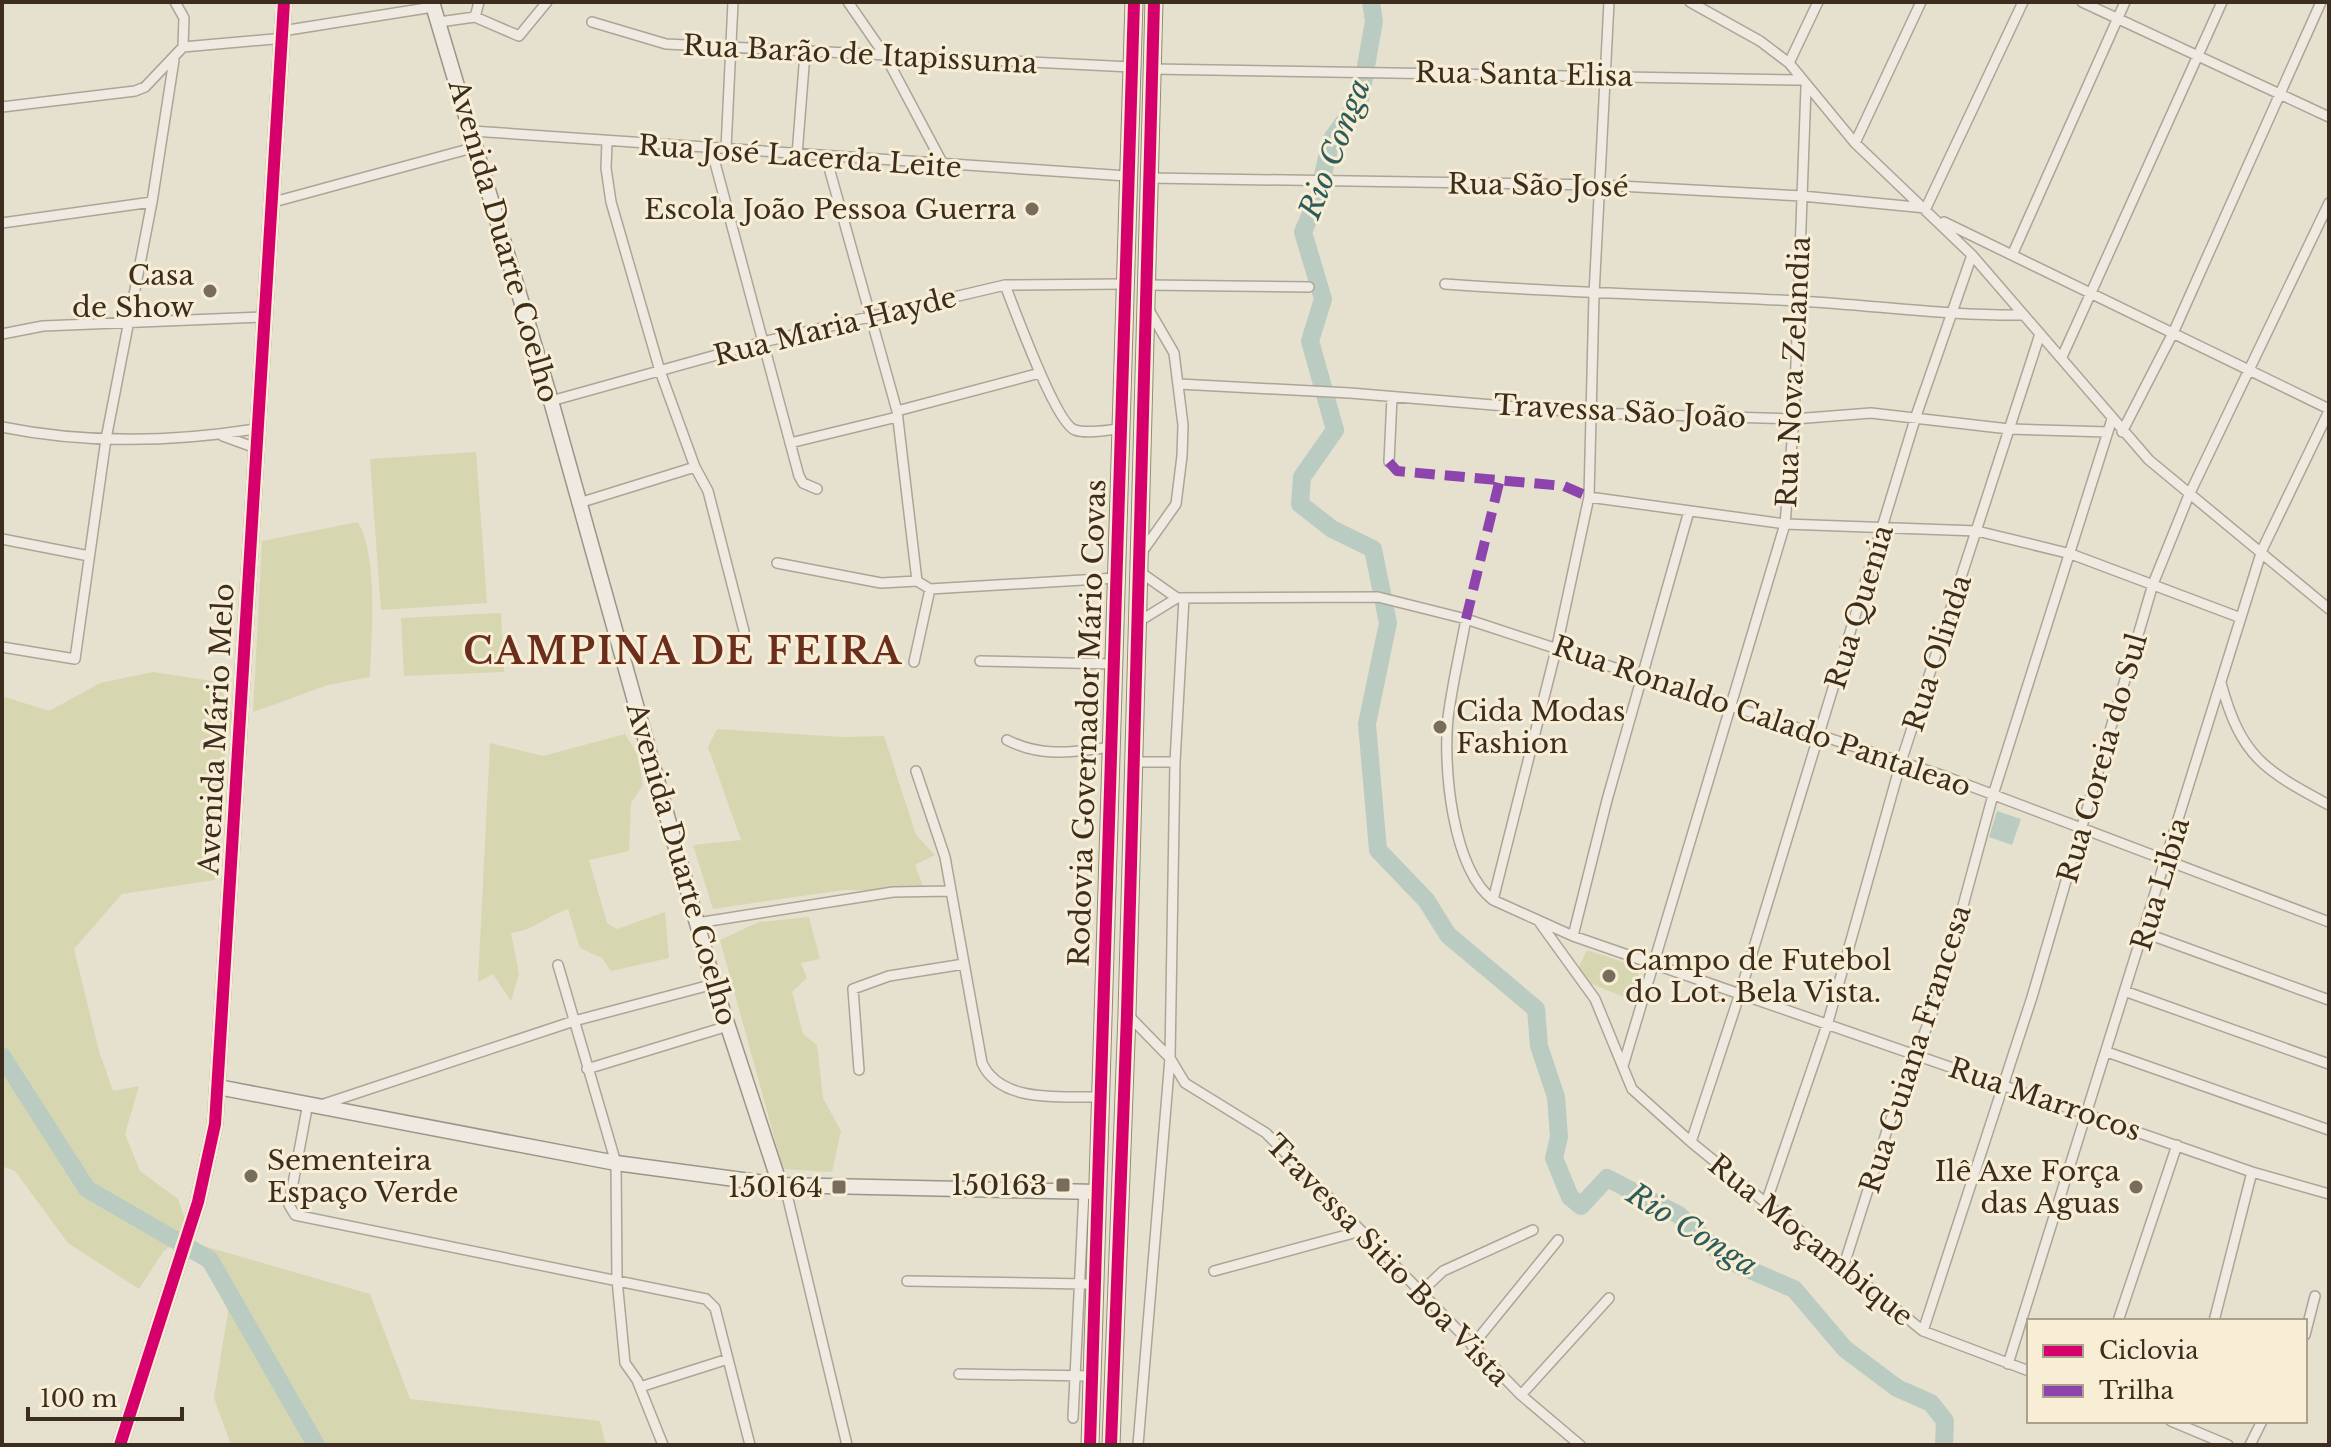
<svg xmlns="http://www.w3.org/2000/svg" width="2331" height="1447" viewBox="0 0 2331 1447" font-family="'Libre Baskerville',serif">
	<rect width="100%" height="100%" fill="#e6e0cf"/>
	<path fill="#d6d7b1" d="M476,452l11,151 -106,7 -11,-151z
		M358,522c21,37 13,113 12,155l-42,8 -75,27 9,-171z
		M501,613l3,59 -100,4 -3,-58z
		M153,672l65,10 15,33 -22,110 4,55 -93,14 -48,55 25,102 14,40 26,-5 -14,48 15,37 38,28 11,31 -26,22 -24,37 -71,-46 -53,-72 -13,-5v-470l47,15 51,-28z
		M717,729l125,8 42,-1 32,99 19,20 -20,10 10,26 -82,-1 -130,19 -20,-64 48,-5 -33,-93z
		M625,734l12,20 6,31 -12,18 -2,48 -40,9 18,63 10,6 48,-17 4,46 -58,13 -9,-13 -22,-10 -12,-39c-26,9 -29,19 -57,24l8,41 -8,27 -18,-27 -15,8 12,-239 53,13z
		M809,917l11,42 -19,4 6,15 -15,14 11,42 14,11 6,53 18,33 -9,41 -49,-3 -63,-229 39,-18z
		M1587,950l54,18 -12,31 -47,-19 -5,-9z
		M204,1246l166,48 40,105 190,22 6,24h-375l-17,-47 14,-86z"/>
	<path fill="#baccc2" d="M1997,811l24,8 -9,26 -23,-8z"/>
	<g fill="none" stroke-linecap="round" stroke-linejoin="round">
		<path stroke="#baccc2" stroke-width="18" d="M1371,2l3,19 -14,79 -29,40 -13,57 -15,35 20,67 -13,42 25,89 -33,47 -2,27 32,25 41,20 15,74 -21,101 11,126 48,50 22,35 88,74 3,37 17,51 3,40 -5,21 16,39 11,9 26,-28 72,37 48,45 67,29 51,60 52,39 34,15 14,18 -1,24
			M2,1056l85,133 123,71 106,185"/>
		<g stroke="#aca597" stroke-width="12">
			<path id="minor" d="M175,2l9,16 -1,29
				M848,2l38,55 58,109
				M1609,2l-15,293 -5,202 -32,149 -64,254 80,36 679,236 77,22
				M1690,2l70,39 29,22 66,80 117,112 177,205 180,149
				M2082,2l247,115
				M475,17l4,-15
				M439,22l36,-5 44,19 28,-34
				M592,22l74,22 465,23
				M282,31l151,-24
				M1789,63l29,-61
				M1152,69l648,11
				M2,107l133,-16 10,-4 38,-40 91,-8
				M472,131l655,45
				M607,142l-1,26 5,34 49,169 35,96 13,24 36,140
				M1855,143l66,-141
				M711,148l88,328 4,7 14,6
				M726,149l7,-147
				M797,155l8,-102
				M826,157l71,254 20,170
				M1149,178l452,7 201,11 124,12 97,-206
				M270,203l206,-56
				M1944,222l385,187
				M2,223l150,-21
				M2013,253l112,-251
				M1445,284c118,9 236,11 353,17 75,4 151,15 226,14
				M1005,285c9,23 51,139 70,145 12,4 31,0 44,-1
				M1147,285l162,2
				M2,334l41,-8 222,-9
				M2062,357l160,-355
				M1179,384l171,9 240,20 204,6 77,-6 138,16 99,3
				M551,401l212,-59 242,-57 118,-1
				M897,411l143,-38
				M2,427c83,17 171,15 254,2
				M2122,432l52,-101 147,-329
				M223,436l33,12
				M790,443l107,-26
				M1389,462l3,-65
				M1589,497l196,27 192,7 94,23 170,64
				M579,503l116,-36
				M2,539l87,17
				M1142,552l34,-48 6,-48 1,-31 -9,-72 -25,-43
				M777,563l104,20 36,-2
				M1140,572l37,26
				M917,581l13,8 186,-11
				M1177,598l201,-1 88,22 478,157 385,146
				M1466,619c-6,33 -14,66 -18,99 -5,49 4,150 45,182
				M1138,622l39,-24
				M2,647l73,12 31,-220 46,-237 22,-142
				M980,661l133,3
				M914,662l16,-73
				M2221,683c20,74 43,87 108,122
				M1007,740c35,18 66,12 104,7
				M1134,762h41
				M916,771l29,86 37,206c19,41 80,33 118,34
				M697,923l196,-31 57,-1
				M1540,923l55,76 37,90 59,53 232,189 106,40
				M2145,933l184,67
				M1573,936l34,-136 82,-289
				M558,965l58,198 1,117 8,83 12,17 26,65
				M2127,992l202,72
				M1127,1014l43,44 15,25 81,50 255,262 59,50
				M2107,1052l222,78
				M1623,1066l162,-542 9,-105 12,-332
				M587,1069l141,-43
				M859,1070l-6,-81 36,-13 75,-12
				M308,1103l-19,102 6,10 411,84 9,9 35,137
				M321,1105l253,-84 140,-37
				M1691,1142l49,-149 176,-577 56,-161
				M780,1185l8,14 59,246
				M1766,1203l62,-181 73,-260 139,-428
				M1844,1265l45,-141 49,-126 55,-203 119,-376
				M1214,1271l147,-40
				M907,1281l178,3
				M1422,1291l21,-20 90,-41
				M2118,1321l59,-176
				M2214,1321l38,-149
				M1923,1331l109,-334 121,-413 36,-89 140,-292
				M2305,1335l10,-39
				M1472,1346l86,-106
				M2008,1364l254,-814 67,-139
				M959,1374l134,2
				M640,1387l88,-28
				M1521,1395l88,-97
				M1073,1418l11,-227
				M2171,1421l57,24
				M1138,1445l32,-387 5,-296 9,-164
				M2250,1445l12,-24"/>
		</g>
		<g stroke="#9b9488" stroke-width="17">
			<path id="secondary" d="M432,2l119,399 163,583 66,201
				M218,1087l398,76 164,22 318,7"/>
		</g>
		<g stroke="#918a7e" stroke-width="17">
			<path id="primary" d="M120,1445l78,-243 17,-78 69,-1122"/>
		</g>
		<g stroke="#918a7e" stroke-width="19">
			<path id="trunk" d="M1090,1445l44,-1443
				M1111,1445l16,-431 27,-1012"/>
		</g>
		<use href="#minor" stroke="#eeeae1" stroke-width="9"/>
		<use href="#secondary" stroke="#eeeae1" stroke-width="14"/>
		<use href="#primary" stroke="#e6e1d2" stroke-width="14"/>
		<use href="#trunk" stroke="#e0d8c8" stroke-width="16"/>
		<path stroke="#8e44ad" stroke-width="10" stroke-dasharray="20 10" stroke-linecap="butt" d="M1389,462l8,9 167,15 25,11
			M1466,619l33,-136"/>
		<g stroke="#f7eed5" stroke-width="17">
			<path id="cycleway" d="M120,1445l78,-243 17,-78 69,-1122
				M1090,1445l44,-1443
				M1111,1445l16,-431 27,-1012"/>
		</g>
		<use href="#cycleway" stroke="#d6006c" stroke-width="12"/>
	</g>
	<g fill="#786c5c" stroke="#f7eed5" stroke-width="3">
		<circle cx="1032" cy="209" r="8"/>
		<circle cx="210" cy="291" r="8"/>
		<circle cx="1440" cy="727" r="8"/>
		<circle cx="1609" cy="976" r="8"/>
		<circle cx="251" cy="1176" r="8"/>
		<rect x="1055" y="1177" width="16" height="16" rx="4"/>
		<rect x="831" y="1179" width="16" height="16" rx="4"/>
		<circle cx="2136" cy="1187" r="8"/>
	</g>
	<g text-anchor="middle" stroke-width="6" stroke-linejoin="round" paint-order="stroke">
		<g font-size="28" fill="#3c2d1e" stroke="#f7eed5">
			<text transform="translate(860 54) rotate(3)" y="10">Rua Barão de Itapissuma</text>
			<text transform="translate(1524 74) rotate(1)" y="10">Rua Santa Elisa</text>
			<text transform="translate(800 156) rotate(4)" y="10">Rua José Lacerda Leite</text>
			<text transform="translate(1538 185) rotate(1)" y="10">Rua São José</text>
			<text transform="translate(504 241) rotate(74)" y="10">Avenida Duarte Coelho</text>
			<text transform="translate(835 326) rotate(-14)" y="10">Rua Maria Hayde</text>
			<text transform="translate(1793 372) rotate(-87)" y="10">Rua Nova Zelandia</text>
			<text transform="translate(1620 411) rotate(3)" y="10">Travessa São João</text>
			<text transform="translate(1859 607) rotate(-73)" y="10">Rua Quenia</text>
			<text transform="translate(1937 653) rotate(-72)" y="10">Rua Olinda</text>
			<text transform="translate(1762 716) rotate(19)" y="10">Rua Ronaldo Calado Pantaleao</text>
			<text transform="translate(1087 723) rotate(-88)" y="10">Rodovia Governador Mário Covas</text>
			<text transform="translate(216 729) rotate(-87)" y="10">Avenida Mário Melo</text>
			<text transform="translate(2102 758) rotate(-74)" y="10">Rua Coreia do Sul</text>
			<text transform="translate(682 864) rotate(74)" y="10">Avenida Duarte Coelho</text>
			<text transform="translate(2160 884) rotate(-73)" y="10">Rua Libia</text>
			<text transform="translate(1915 1049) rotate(-72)" y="10">Rua Guiana Francesa</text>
			<text transform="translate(2045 1099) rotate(19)" y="10">Rua Marrocos</text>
			<text transform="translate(1811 1240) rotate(39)" y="10">Rua Moçambique</text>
			<text transform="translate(1388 1260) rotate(46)" y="10">Travessa Sitio Boa Vista</text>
		</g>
		<g font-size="28" fill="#3c2d1e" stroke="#f7eed5" text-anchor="end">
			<text x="1016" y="219">Escola João Pessoa Guerra</text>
			<text x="194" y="285">Casa<tspan x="194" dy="32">de Show</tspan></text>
			<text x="1456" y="721" text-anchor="start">Cida Modas<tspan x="1456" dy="32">Fashion</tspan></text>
			<text x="1625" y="970" text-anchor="start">Campo de Futebol<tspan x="1625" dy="32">do Lot. Bela Vista.</tspan></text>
			<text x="267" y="1170" text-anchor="start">Sementeira<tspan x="267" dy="32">Espaço Verde</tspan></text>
			<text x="2120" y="1181">Ilê Axe Força<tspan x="2120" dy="32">das Aguas</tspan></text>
			<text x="1047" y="1195">150163</text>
			<text x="823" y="1197">150164</text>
		</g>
		<g font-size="30" font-style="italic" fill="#2d5c5a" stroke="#f7eed5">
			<text transform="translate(1335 149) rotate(-69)" y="10">Rio Conga</text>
			<text transform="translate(1692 1230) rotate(32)" y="10">Rio Conga</text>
		</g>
		<g font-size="36" font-weight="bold" letter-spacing="2" fill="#6b2e1c" stroke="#f7eed5">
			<text x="683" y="664">CAMPINA DE FEIRA</text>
		</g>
	</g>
	<rect width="2331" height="1447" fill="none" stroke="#3c2d1e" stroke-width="8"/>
	<rect x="2027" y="1319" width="280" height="104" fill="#f7eed5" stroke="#aca18c" stroke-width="2"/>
	<rect x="2043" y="1345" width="40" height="12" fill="#d6006c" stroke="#aca18c" stroke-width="2"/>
	<text x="2099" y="1359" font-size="24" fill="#3c2d1e">Ciclovia</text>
	<rect x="2043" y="1385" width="40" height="12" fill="#8e44ad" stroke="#aca18c" stroke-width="2"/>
	<text x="2099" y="1399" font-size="24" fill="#3c2d1e">Trilha</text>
	<path d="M28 1407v12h154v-12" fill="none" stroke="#3c2d1e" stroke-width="4"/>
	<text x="40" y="1407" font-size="24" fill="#3c2d1e" stroke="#f7eed5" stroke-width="6" paint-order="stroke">100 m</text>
</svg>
